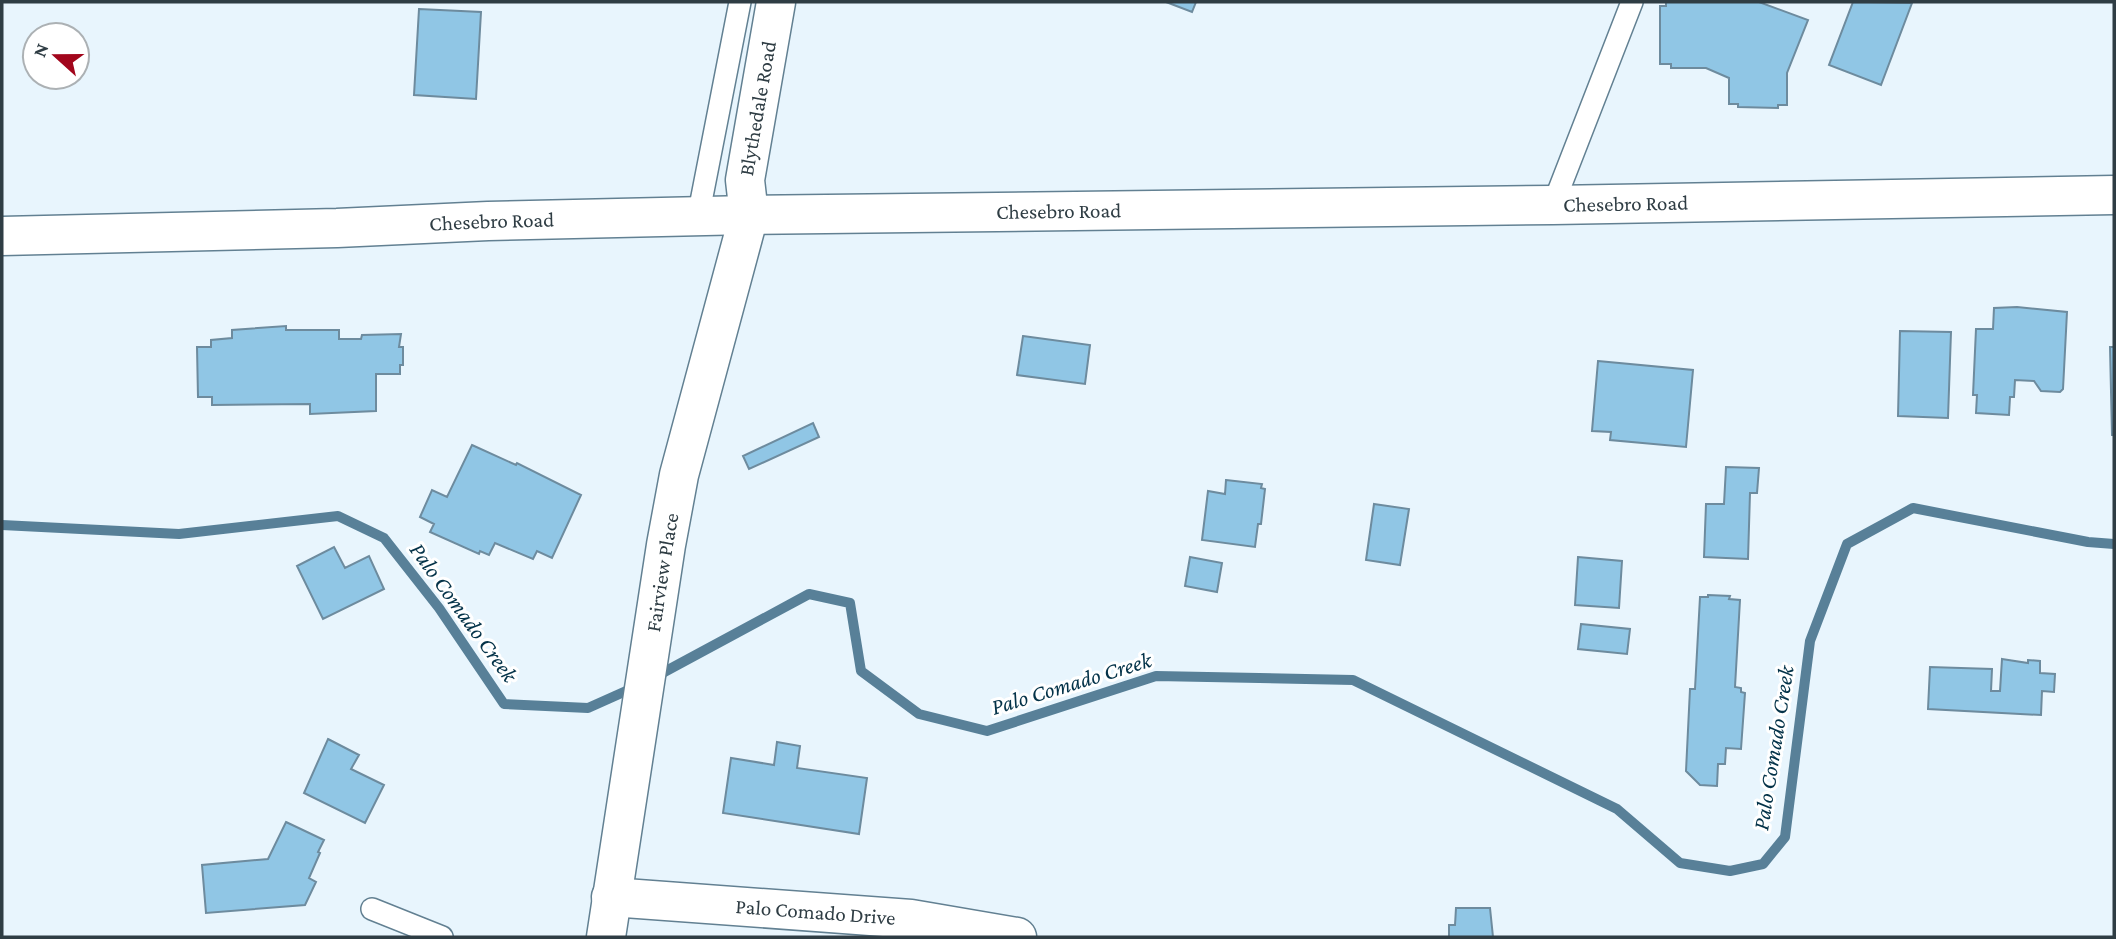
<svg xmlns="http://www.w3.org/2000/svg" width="2116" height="939" viewBox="0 0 2116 939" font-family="'Crimson Pro',serif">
	<rect width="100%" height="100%" fill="#e8f5fd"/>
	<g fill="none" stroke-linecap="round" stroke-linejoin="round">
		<path stroke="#588098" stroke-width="10" d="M2,525l177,9 159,-18 46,22 55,70 65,96 84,4 47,-21
			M655,677l154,-83 41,9 11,68 58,43 68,17 169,-55 197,4 264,129 63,54 50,8 33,-7 22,-27 25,-196 37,-97 66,-36 175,34 26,2"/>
	</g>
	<path fill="#90c6e5" stroke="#6d8b9e" stroke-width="2" d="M1166,2h30l-4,10z
		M1666,2h93l49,18 -21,53v32h-9v3l-40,-1v-3h-9v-26l-23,-10h-35v-4h-11v-58h6z
		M1853,2l59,1 -31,82 -52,-20z
		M419,9l62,3 -5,87 -62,-4z
		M2017,307l50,5 -4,77 -3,3 -19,-1 -7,-10 -19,-1 -1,17h-4l-1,18 -33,-2 1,-18h-4l3,-66h17l1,-21z
		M286,326v4h53v9h22l1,-4 39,-1 -2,13h4v18h-3v9h-24v37l-66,3v-10l-98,1v-8h-14l-1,-50h14v-7l21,-2v-8z
		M1900,331l51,1 -3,86 -50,-2z
		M1023,336l67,9 -5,39 -68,-9z
		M2110,347h4v88h-2z
		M1598,361l95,9 -7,77 -76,-7 1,-8 -19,-1z
		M813,423l6,14 -70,32 -6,-13z
		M472,445l44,20 1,-2 64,32 -29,63 -15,-7 -4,8 -38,-16 -6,12 -9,-4 -1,3 -49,-22 4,-8 -14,-7 12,-27 15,7z
		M1726,467l33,1 -2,25h-7l-2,66 -44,-2 2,-53h18z
		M1226,480l36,4 -1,4 4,1 -4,35h-3l-3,23 -53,-7 6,-49 17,3z
		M1374,504l35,5 -9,56 -34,-5z
		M334,547l11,21 24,-12 15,33 -61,30 -26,-53z
		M1190,557l32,6 -5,29 -32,-6z
		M1578,557l44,4 -3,47 -44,-3z
		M1708,595l22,1 -1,3 11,1 -5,87 6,1v4l4,1 -4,56 -15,-1 -1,16h-7l-1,22 -17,-1 -14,-14 4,-82h5l5,-92h8z
		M1581,624l49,5 -3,25 -49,-5z
		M2002,659l26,4v-3l12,1v12l15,1 -1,18 -12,-1 -1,24 -113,-6 2,-42 62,2 -1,22h9z
		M328,739l31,16 -8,14 33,16 -19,38 -61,-30z
		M777,742l23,4 -3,22 70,10 -8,56 -136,-21 8,-55 43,7z
		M286,822l38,18 -6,12 2,1 -11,25 7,4 -11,23 -99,8 -4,-48 66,-6z
		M1456,908h34l3,29h-44v-12h6z"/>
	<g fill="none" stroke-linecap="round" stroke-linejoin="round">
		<g stroke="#628092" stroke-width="24">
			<path id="service" d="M1553,205l79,-203
				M698,217l42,-215
				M372,909l70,28"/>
		</g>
		<g stroke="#628092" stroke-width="41">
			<g id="minor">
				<path id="s1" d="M2,236l335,-8 151,-7 261,-6 804,-10 561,-10"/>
				<path id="s2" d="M611,897l300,22 106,18"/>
				<path id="s3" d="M606,937l60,-392 13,-70 70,-260 -4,-35 31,-178"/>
			</g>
		</g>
		<use href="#service" stroke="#fff" stroke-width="21"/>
		<use href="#minor" stroke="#fff" stroke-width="38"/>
	</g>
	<g text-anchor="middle" stroke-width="6" stroke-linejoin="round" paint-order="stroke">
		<g font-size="21" fill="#2f3d44" stroke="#fff">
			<text dy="7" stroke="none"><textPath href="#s3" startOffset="845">Blythedale Road</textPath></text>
			<text dy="7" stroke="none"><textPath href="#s1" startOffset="1624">Chesebro Road</textPath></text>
			<text dy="7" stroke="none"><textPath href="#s1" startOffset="1057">Chesebro Road</textPath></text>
			<text dy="7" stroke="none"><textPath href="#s1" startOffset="490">Chesebro Road</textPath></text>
			<text dy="7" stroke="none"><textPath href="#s3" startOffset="369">Fairview Place</textPath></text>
			<text dy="7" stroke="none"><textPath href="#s2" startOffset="205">Palo Comado Drive</textPath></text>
		</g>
		<g font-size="23" font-style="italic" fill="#033248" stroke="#fff">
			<text transform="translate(464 612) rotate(54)" y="8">Palo Comado Creek</text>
			<text transform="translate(1071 683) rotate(-17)" y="8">Palo Comado Creek</text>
			<text transform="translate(1773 748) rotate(-81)" y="8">Palo Comado Creek</text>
		</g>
	</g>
	<rect width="2116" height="939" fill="none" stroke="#2f3d44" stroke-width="7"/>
	<g transform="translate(56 56) rotate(291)"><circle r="33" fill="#ffffff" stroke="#acb1b4" stroke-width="2"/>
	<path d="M0-5L12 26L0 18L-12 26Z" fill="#a2061c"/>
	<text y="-10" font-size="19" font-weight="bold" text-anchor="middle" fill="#2f3d44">N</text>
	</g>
</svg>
